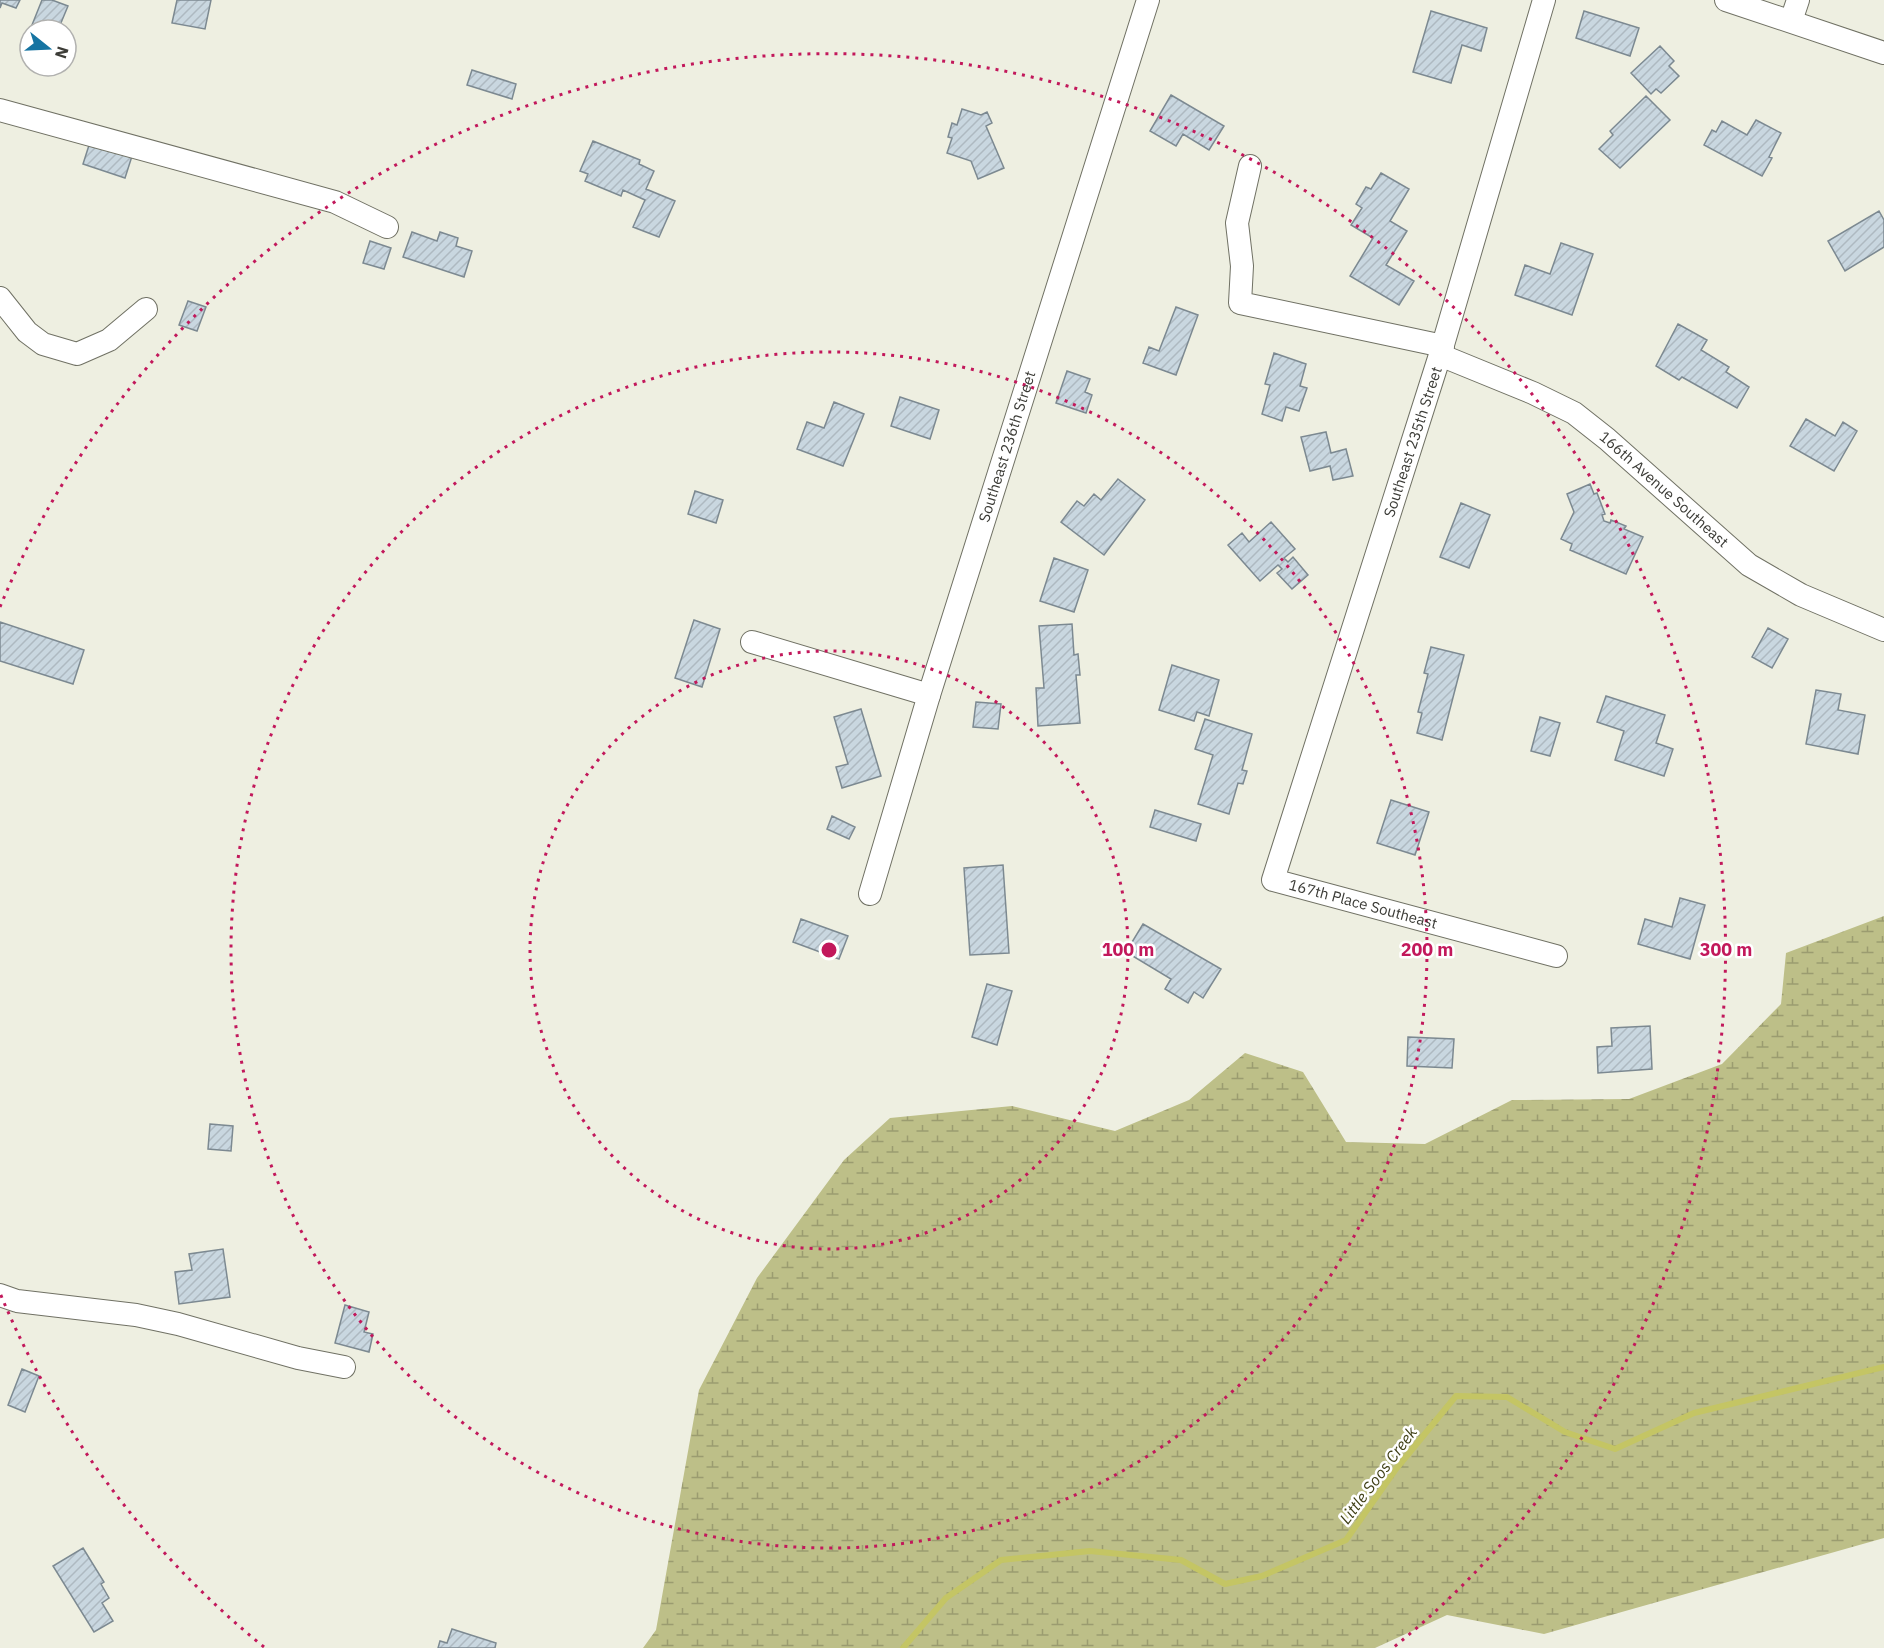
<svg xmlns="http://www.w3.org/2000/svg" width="1884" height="1648" viewBox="0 0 1884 1648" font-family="'IBM Plex Sans',sans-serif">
	<defs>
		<pattern id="wetland-marsh" width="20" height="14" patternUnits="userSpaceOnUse" patternTransform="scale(1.5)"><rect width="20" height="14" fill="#bdbf88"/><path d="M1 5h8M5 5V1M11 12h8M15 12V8" fill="none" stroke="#9b9c70"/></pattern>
		<pattern id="building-hatch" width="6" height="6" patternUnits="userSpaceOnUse" patternTransform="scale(1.5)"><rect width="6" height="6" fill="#c9d7e0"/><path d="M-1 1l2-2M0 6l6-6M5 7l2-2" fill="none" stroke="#aeb9c1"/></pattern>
	</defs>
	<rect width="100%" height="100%" fill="#eeefe1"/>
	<path fill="url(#wetland-marsh)" d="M1884,916v622l-340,96 -97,-19 -72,33h-732l13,-18 43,-240 58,-112 87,-118 46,-42 122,-12 103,25 74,-31 56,-47 58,19 43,70 79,2 87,-44 117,-1 93,-35 59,-60 5,-51z"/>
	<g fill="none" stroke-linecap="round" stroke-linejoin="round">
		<path stroke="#c4c564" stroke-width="6" d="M903,1648l43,-50 55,-38 89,-9 91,9 44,24 37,-8 84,-36 50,-71 60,-73 51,1 58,35 50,17 79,-36 190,-46"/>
	</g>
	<path fill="url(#building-hatch)" stroke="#7c8991" stroke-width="1.5" d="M0,0h20l-4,8 -14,-5 -2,5z
		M42,0h10l16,6 -10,24h-28z
		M177,0h34l-6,29 -33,-6z
		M1431,11l56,17 -6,23 -19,-6 -11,38 -38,-11z
		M1584,11l55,17 -9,28 -54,-18z
		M1660,46l14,15 -5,5 10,10 -18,17 -5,-4 -5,5 -20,-21z
		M472,70l44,14 -4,15 -45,-14z
		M1171,95l53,31 -15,24 -26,-16 -7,12 -26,-15z
		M1646,96l24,24 -50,48 -21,-19 14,-14 -3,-4z
		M962,109l19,6 6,-3 5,11 -6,3 18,42 -26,11 -7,-18 -24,-8 5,-15 -4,-1 4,-14 5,2z
		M1756,120l25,13 -12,24 3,1 -10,18 -58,-31 8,-15 4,2 6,-11 25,14z
		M91,139l42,14 -8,25 -42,-14z
		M593,141l47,19 -1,4 15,7 -8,18 29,12 -16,36 -26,-10 12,-27 -22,-10 -2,6 -36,-15 3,-7 -8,-3z
		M1381,173l28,16 -19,32 17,10 -21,34 28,16 -15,24 -49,-29 23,-38 -22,-13 11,-17 -6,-4 10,-17 5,2z
		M1879,211l5,9v27l-39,24 -17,-30z
		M412,232l25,9 3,-9 18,6 -2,8 16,5 -8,26 -61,-20z
		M370,241l21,7 -7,21 -21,-6z
		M1561,243l32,11 -21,61 -57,-20 10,-30 25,9z
		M188,301l18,6 -9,24 -18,-6z
		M1176,307l22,8 -22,60 -33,-12 6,-16 10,4z
		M1678,324l29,16 -6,10 28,17 -3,5 23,15 -12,21 -55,-31 -3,3 -23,-14z
		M1274,353l32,11 -6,22 7,2 -8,23 -13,-4 -4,14 -20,-7 8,-29 -5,-1z
		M1067,371l23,8 -5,13 7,3 -6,18 -30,-10z
		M900,397l39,13 -9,29 -39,-13z
		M834,402l30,12 -21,52 -46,-17 10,-27 17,6z
		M1806,419l29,17 8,-14 14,9 -23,40 -44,-25z
		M1326,432l5,21 15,-4 7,27 -20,4 -3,-14 -20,5 -9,-34z
		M1118,479l27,21 -41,55 -43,-33 16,-21 7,5 10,-12 7,6z
		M1590,484l4,10 3,-1 8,21 -3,1 2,6 6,2 1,-3 15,6 -2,3 19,8 -17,37 -56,-24 2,-6 -11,-5 13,-27 -7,-18z
		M695,491l28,9 -7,23 -28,-9z
		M1461,503l29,12 -21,53 -29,-11z
		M1271,522l24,27 -11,9 4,4 5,-5 15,18 -16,14 -15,-16 5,-4 -4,-4 -18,16 -32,-36 14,-12 7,9z
		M1054,558l34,12 -14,42 -34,-11z
		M694,620l26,9 -18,58 -27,-9z
		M0,622l84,28 -11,34 -73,-23z
		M1072,624l2,31 4,-1 2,21h-4l4,48 -42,3 -2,-38h8l-5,-62z
		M1768,628l20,11 -16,29 -20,-11z
		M1431,647l33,8 -22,85 -25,-7 5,-20 -4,-1 10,-38 -4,-1z
		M1172,665l47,15 -10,36 -12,-4 -3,9 -35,-11z
		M1816,690l25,4 -3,16 27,5 -7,39 -52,-10z
		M1606,696l59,19 -9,28 17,6 -9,27 -49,-16 9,-29 -27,-9z
		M976,702l25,2 -3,25 -25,-2z
		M861,709l20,67 -39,12 -6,-21 12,-3 -14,-47z
		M1540,717l20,6 -10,33 -19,-5z
		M1205,719l47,15 -10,36 5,1 -4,13 -5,-1 -9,31 -31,-10 15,-49 -18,-6z
		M1391,800l38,12 -14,43 -38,-12z
		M1155,810l46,14 -5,17 -46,-14z
		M832,816l23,11 -6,12 -22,-10z
		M1003,865l6,88 -39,2 -6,-87z
		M1680,898l25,7 -15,54 -52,-15 7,-25 27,8z
		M801,919l47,17 -9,23 -46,-17z
		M1143,924l78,45 -18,29 -9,-6 -6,11 -23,-14 6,-10 -45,-27z
		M987,984l25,7 -15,54 -25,-8z
		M1650,1026l2,43 -54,4 -1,-26 15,-1 -1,-18z
		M1408,1037l46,2 -2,29 -45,-2z
		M210,1124l23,2 -2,25 -23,-2z
		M223,1249l7,48 -51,7 -4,-32 17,-2 -3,-16z
		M345,1305l24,7 -5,20 9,2 -4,18 -34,-9z
		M22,1369l17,7 -14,36 -17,-7z
		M83,1548l21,34 -3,2 8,14 -7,5 11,18 -19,11 -41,-66z
		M452,1629l44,14 -1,5h-57l2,-7 7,2z"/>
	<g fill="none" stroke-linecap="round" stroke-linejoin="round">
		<g stroke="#707164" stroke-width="24">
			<g id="minor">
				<path id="s1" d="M1544,0l-104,355 -167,525 283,76"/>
				<path d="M1726,0l158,53"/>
				<path d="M1791,21l7,-21"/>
				<path d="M0,110l335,92 52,25"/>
				<path d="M1250,166l-13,57 5,43 -2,37 203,43"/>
				<path d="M0,298l27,34 16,12 34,10 32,-14 37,-31"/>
				<path id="s2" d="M1440,355l93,38 41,20 33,26 142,126 52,30 83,35"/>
				<path d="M752,642l177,53"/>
				<path id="s3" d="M870,894l59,-199 219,-695"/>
				<path d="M0,1295l17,6 119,14 42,9 120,34 46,9"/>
			</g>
		</g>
		<use href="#minor" stroke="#fff" stroke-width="22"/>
	</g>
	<g fill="none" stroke="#c2185b" stroke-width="3" stroke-dasharray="3 6">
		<circle cx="829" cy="950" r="299"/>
		<circle cx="829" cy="950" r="598"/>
		<path d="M264 1647A897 897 0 0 1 0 1293M0 607A897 897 0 1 1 1394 1647"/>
	</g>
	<g text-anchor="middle" stroke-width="5" stroke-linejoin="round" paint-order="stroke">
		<g font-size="15" fill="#3c3c37" stroke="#fff">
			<text transform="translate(1413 442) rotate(-72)" y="5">Southeast 235th Street</text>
			<text dy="5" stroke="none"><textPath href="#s3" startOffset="468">Southeast 236th Street</textPath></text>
			<text dy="5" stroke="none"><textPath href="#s2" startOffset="264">166th Avenue Southeast</textPath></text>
			<text dy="5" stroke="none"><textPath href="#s1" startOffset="1014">167th Place Southeast</textPath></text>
		</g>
		<g font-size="16" font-style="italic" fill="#3f3f16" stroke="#fff">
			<text transform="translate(1378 1475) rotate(-53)" y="6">Little Soos Creek</text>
		</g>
	</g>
	<circle cx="829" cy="950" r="9" fill="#c2185b" stroke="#fff" stroke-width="3"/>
	<g font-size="18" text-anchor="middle" font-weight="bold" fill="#c2185b" stroke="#fff" stroke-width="5" stroke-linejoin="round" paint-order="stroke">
		<text x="1128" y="956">100 m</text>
		<text x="1427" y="956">200 m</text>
		<text x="1726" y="956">300 m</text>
	</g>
	<g transform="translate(48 48) rotate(108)"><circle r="28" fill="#ffffff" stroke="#b1b1af" stroke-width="1.5"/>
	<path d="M0-4.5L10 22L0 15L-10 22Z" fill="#1674a2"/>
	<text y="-9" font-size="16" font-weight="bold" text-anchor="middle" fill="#3c3c37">N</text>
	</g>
</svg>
